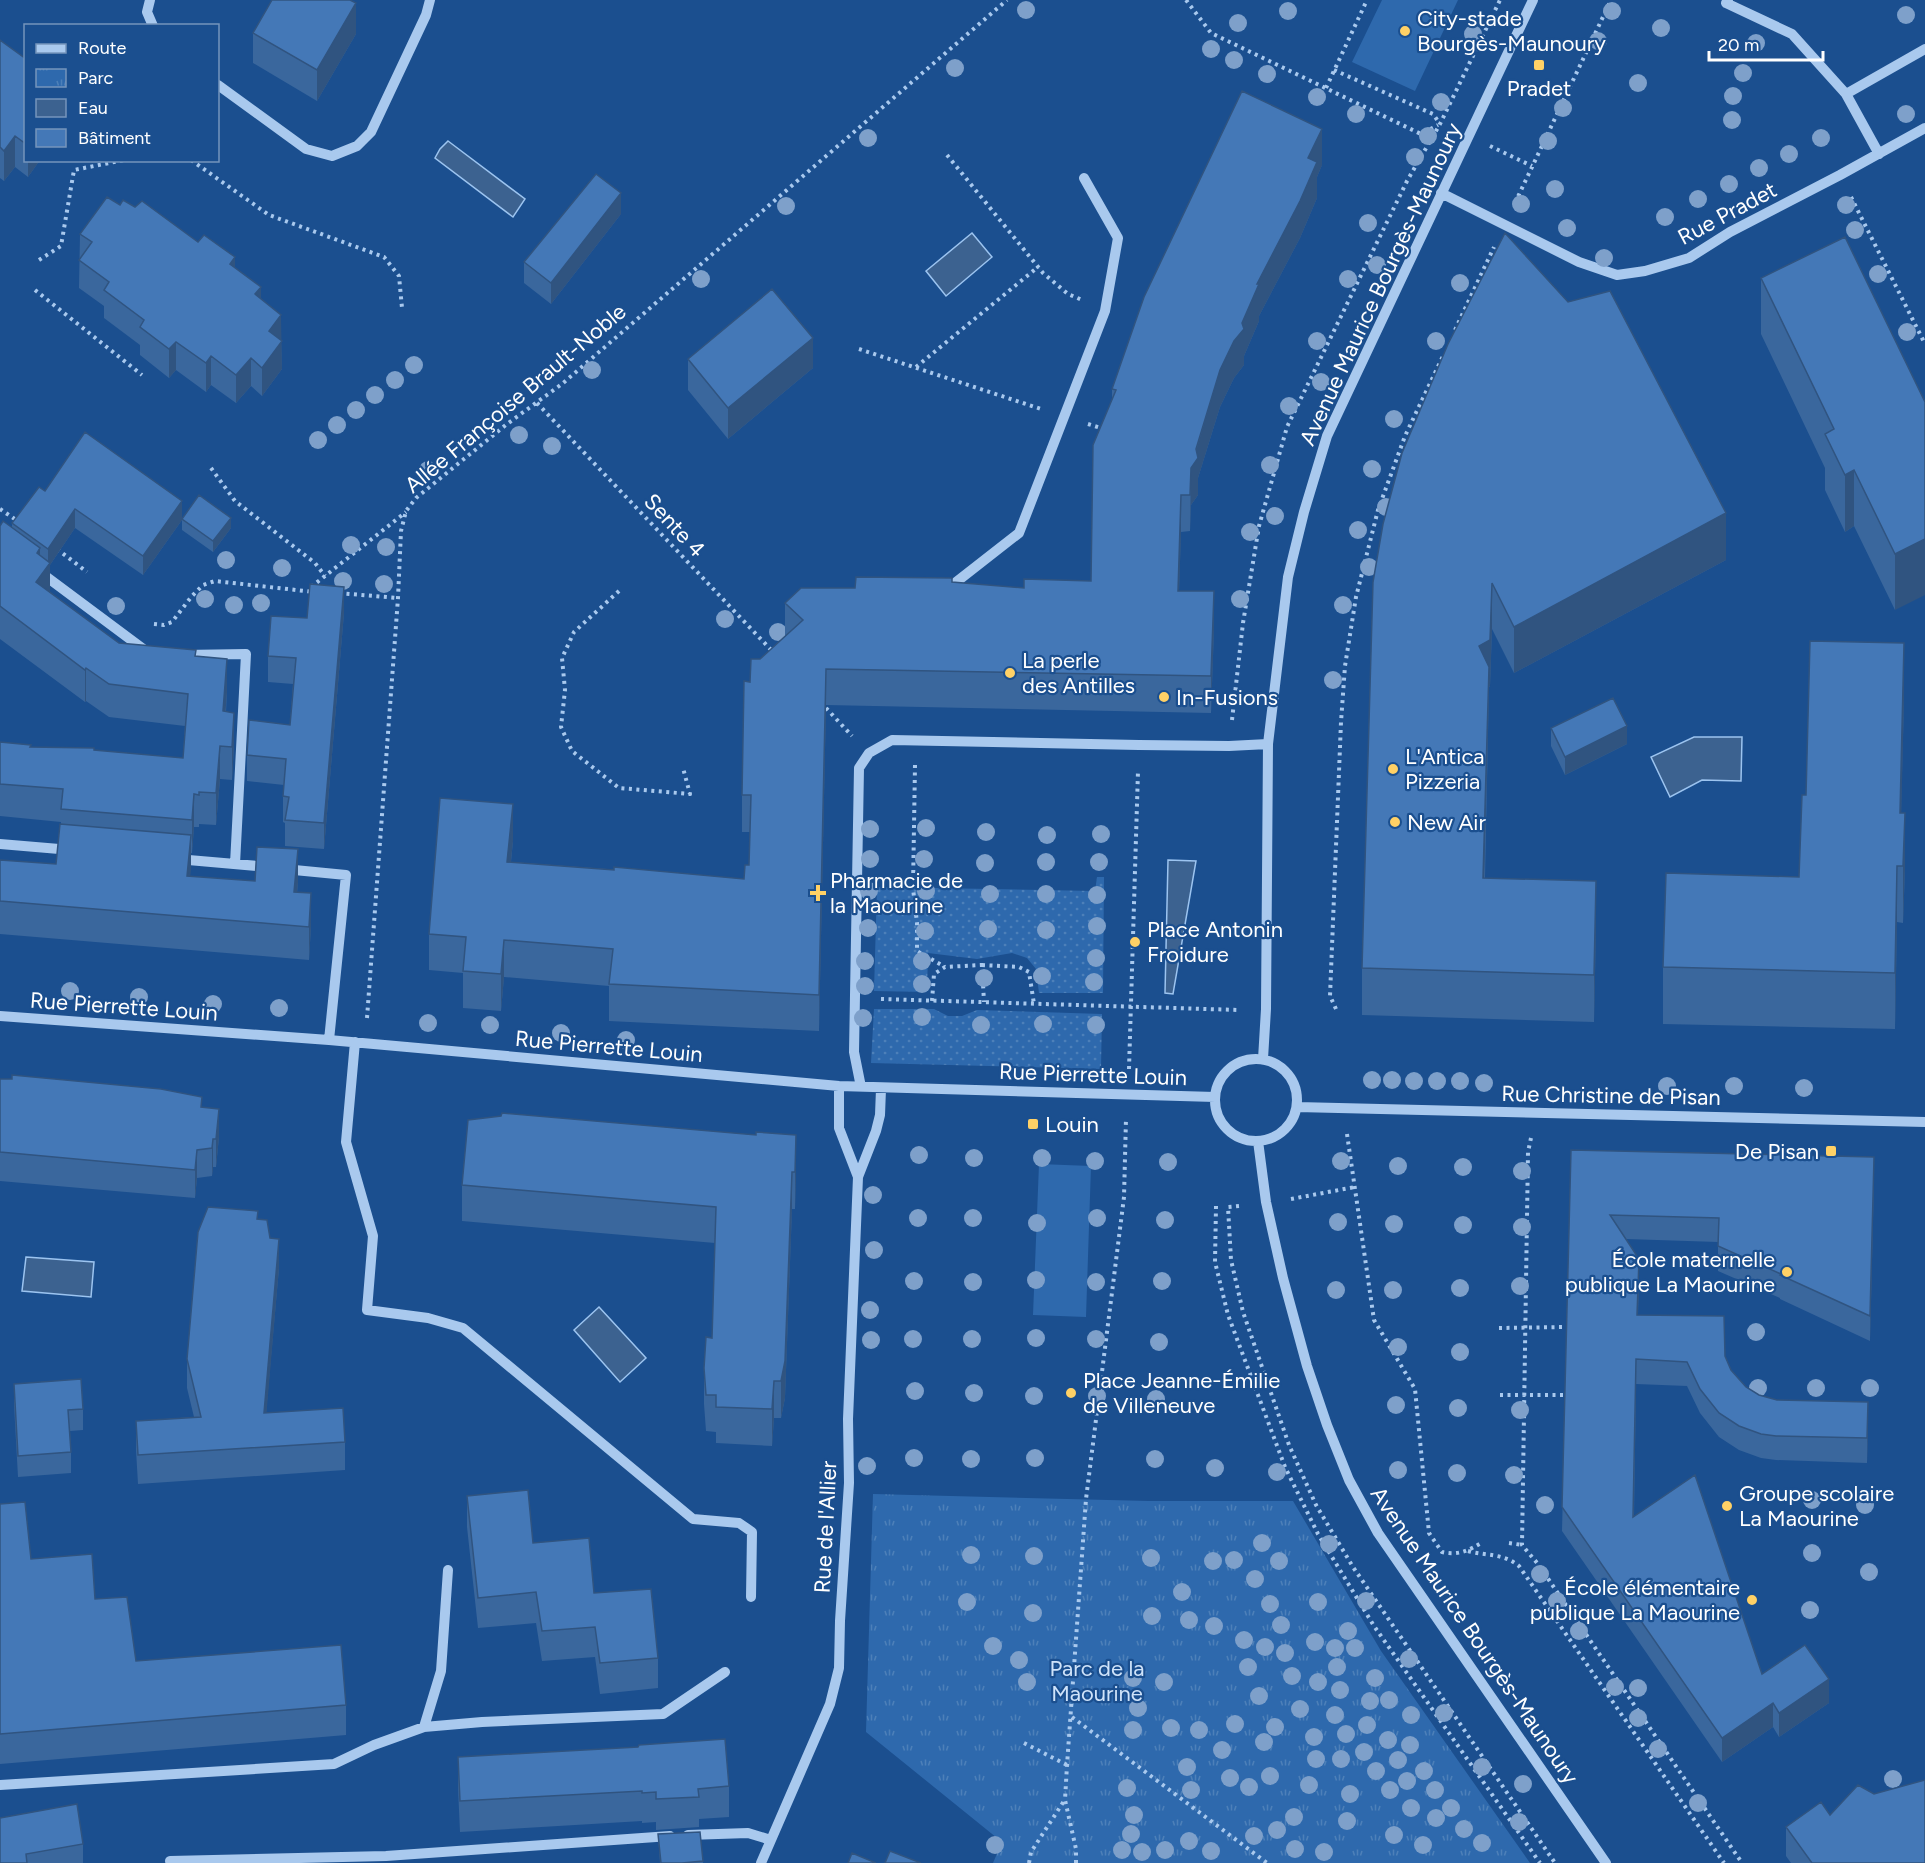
<svg xmlns="http://www.w3.org/2000/svg" width="1925" height="1863" viewBox="0 0 1925 1863" font-family="Figtree,sans-serif">
	<defs>
		<pattern id="grass-dots" width="8" height="8" patternUnits="userSpaceOnUse" patternTransform="scale(1.5)"><rect width="8" height="8" fill="#2e69ad"/><path d="M2 2h.1M6 6h.1" fill="none" stroke="#4d80b9" stroke-width="1.8" stroke-linecap="round"/></pattern>
		<pattern id="park-tufts" width="24" height="20" patternUnits="userSpaceOnUse" patternTransform="scale(1.5)"><rect width="24" height="20" fill="#2e69ad"/><path d="M3 7l-1-3M5 7V3M7 7l1-3M15 17l-1-3M17 17v-4M19 17l1-3" fill="none" stroke="#4d80b9"/></pattern>
	</defs>
	<rect width="100%" height="100%" fill="#1b4f8f"/>
	<path fill="url(#grass-dots)" d="M1097,877h7l-1,116h-64l-3,-24 -9,-11 -15,-5 -35,6 -49,-6 -1,39 -53,-1 3,-104 218,4z
		M874,1009h60l14,7h14l15,-6 125,4 -1,55 -230,-6z"/>
	<path fill="url(#park-tufts)" d="M873,1494l275,7h145l88,150 149,212h-537l9,-21 -136,-110z"/>
	<path fill="#2e69ad" d="M1382,0h76l-43,91 -63,-29z
		M1039,1164l52,2 -5,151 -53,-2z"/>
	<path fill="#3c6290" stroke="#9cc4f0" stroke-width="1.5" d="M448,141l77,58 -12,18 -78,-59 5,-9z
		M972,233l20,24 -46,39 -20,-25z
		M1694,737h48l-1,44 -39,-1 -32,17 -19,-40z
		M1168,860l28,1 -23,133 -8,-1z
		M26,1257l68,5 -3,35 -69,-6z
		M599,1307l47,51 -26,24 -46,-52z"/>
	<g fill="none" stroke-linecap="round" stroke-linejoin="round">
		<path stroke="#a9c9ee" stroke-width="4" stroke-dasharray="3 4.5" stroke-linecap="butt" d="M1186,0l25,33 210,101 17,-9
			M1334,70l99,44 7,10
			M1326,88l41,-88
			M1490,146l42,20
			M947,155l96,118 25,21 14,6
			M191,160l78,55 115,42 15,19 3,32
			M1851,197l74,147
			M1515,203l96,-203
			M39,260l22,-14 13,-76 50,-10
			M35,290l107,85
			M1455,330l39,-83
			M859,349l182,60
			M916,367l122,-100
			M537,403l237,250
			M1088,424l16,5
			M211,468l24,33 80,62 10,13
			M0,509l19,13
			M57,549l30,23
			M311,587l95,-75
			M619,591l-45,41 -12,26 3,32 -4,37 11,24 47,37 71,6 -7,-26
			M339,593l59,5
			M154,624l10,1 8,-3 20,-26 11,-11 12,-4 99,11
			M826,708l26,28
			M1232,720l11,-97 16,-97 28,-99 120,-246 33,-57 60,-124
			M915,765l-2,123 4,35v28l28,16
			M982,965l37,2 10,5 5,32
			M881,999l358,11
			M932,1001l2,-27 11,-7 37,-2 2,37
			M1336,1009l-6,-13 11,-274 4,-56 11,-69 22,-87 27,-74 38,-80
			M367,1018l31,-420 3,-67 5,-20 10,-13 91,-74 55,-40 445,-384
			M1129,1069l9,-298
			M1347,1134l27,186 41,69 14,144 13,19c17,4 27,-2 41,-10
			M1531,1138l-3,14 -6,393 16,19 204,299
			M1291,1199l64,-12
			M1216,1206l-1,56 13,53 57,152 33,67 56,92 166,237
			M1239,1206l-11,1 3,53 12,52 46,133 27,60 37,62 202,296
			M1499,1328l68,-1
			M1500,1395h65
			M1509,1543l13,2
			M1468,1551c18,5 35,2 51,15l205,297
			M1072,1717l195,146
			M1024,1743l43,22
			M1029,1863l2,-11 33,-51
			M1076,1863v-14l-11,-49 2,-35 19,-266 38,-302 2,-79"/>
		<path stroke="#a9c9ee" stroke-width="10" d="M150,0l-3,12 6,14
			M1728,0l-2,3 66,31 54,60
			M218,85l88,64 26,7 25,-10 14,-14 55,-117 4,-15
			M1879,154l-33,-60 79,-45
			M1441,193l138,69 38,13 28,-4 44,-13 41,-26 110,-57 85,-47
			M40,572l110,82
			M946,590l73,-57 86,-222 13,-73 -34,-60
			M183,655l63,-1 -11,210
			M0,844l71,6
			M177,859l92,8
			M284,869l62,6 -17,165
			M0,1016l329,24 510,46 376,11
			M355,1042l-9,100 27,94 -6,74 61,8 35,10 230,191 46,4 13,9 -1,65
			M1215 1100a41 41 0 1 1 82 0a41 41 0 1 1-82 0Z
			M1263,1059l3,-50 2,-265 20,-167 16,-65 23,-76 206,-436
			M839,1086v42l19,49
			M861,1087l-7,-35 5,-284 10,-15 23,-13 247,5 90,1 39,-2
			M1297,1107l628,15
			M1258,1141l8,61 17,76 24,88 20,59 22,55 29,53 228,330
			M424,1727l17,-56 7,-101
			M0,1785l334,-21 40,-19 50,-18 58,-5 181,-8 62,-42
			M688,1835l60,-2 23,7
			M170,1861l216,-5 284,-20
			M761,1863l69,-159 9,-36 1,-47 9,-138 -1,-64 10,-242 18,-46 4,-16 1,-26"/>
	</g>
	<g fill="#7ea0ca">
		<circle cx="1026" cy="10" r="9"/>
		<circle cx="1288" cy="11" r="9"/>
		<circle cx="1612" cy="11" r="9"/>
		<circle cx="1906" cy="15" r="9"/>
		<circle cx="1238" cy="23" r="9"/>
		<circle cx="1661" cy="28" r="9"/>
		<circle cx="1473" cy="34" r="9"/>
		<circle cx="1598" cy="41" r="9"/>
		<circle cx="1756" cy="43" r="9"/>
		<circle cx="1211" cy="49" r="9"/>
		<circle cx="1234" cy="60" r="9"/>
		<circle cx="955" cy="68" r="9"/>
		<circle cx="1743" cy="73" r="9"/>
		<circle cx="1267" cy="74" r="9"/>
		<circle cx="1638" cy="83" r="9"/>
		<circle cx="1733" cy="96" r="9"/>
		<circle cx="1317" cy="97" r="9"/>
		<circle cx="1441" cy="102" r="9"/>
		<circle cx="1563" cy="108" r="9"/>
		<circle cx="1356" cy="114" r="9"/>
		<circle cx="1906" cy="114" r="9"/>
		<circle cx="1732" cy="120" r="9"/>
		<circle cx="1428" cy="136" r="9"/>
		<circle cx="868" cy="138" r="9"/>
		<circle cx="1821" cy="138" r="9"/>
		<circle cx="1548" cy="141" r="9"/>
		<circle cx="1789" cy="154" r="9"/>
		<circle cx="1415" cy="157" r="9"/>
		<circle cx="1759" cy="168" r="9"/>
		<circle cx="1729" cy="184" r="9"/>
		<circle cx="1555" cy="189" r="9"/>
		<circle cx="1698" cy="199" r="9"/>
		<circle cx="1521" cy="204" r="9"/>
		<circle cx="1846" cy="205" r="9"/>
		<circle cx="786" cy="206" r="9"/>
		<circle cx="1665" cy="217" r="9"/>
		<circle cx="1368" cy="223" r="9"/>
		<circle cx="1567" cy="228" r="9"/>
		<circle cx="1855" cy="230" r="9"/>
		<circle cx="1604" cy="258" r="9"/>
		<circle cx="1377" cy="265" r="9"/>
		<circle cx="1878" cy="274" r="9"/>
		<circle cx="701" cy="279" r="9"/>
		<circle cx="1348" cy="279" r="9"/>
		<circle cx="1460" cy="283" r="9"/>
		<circle cx="1907" cy="332" r="9"/>
		<circle cx="1317" cy="341" r="9"/>
		<circle cx="1436" cy="341" r="9"/>
		<circle cx="414" cy="365" r="9"/>
		<circle cx="592" cy="370" r="9"/>
		<circle cx="395" cy="380" r="9"/>
		<circle cx="1321" cy="382" r="9"/>
		<circle cx="375" cy="395" r="9"/>
		<circle cx="1289" cy="406" r="9"/>
		<circle cx="356" cy="410" r="9"/>
		<circle cx="1394" cy="419" r="9"/>
		<circle cx="337" cy="425" r="9"/>
		<circle cx="519" cy="435" r="9"/>
		<circle cx="318" cy="440" r="9"/>
		<circle cx="552" cy="446" r="9"/>
		<circle cx="1270" cy="465" r="9"/>
		<circle cx="1372" cy="469" r="9"/>
		<circle cx="428" cy="470" r="9"/>
		<circle cx="1386" cy="507" r="9"/>
		<circle cx="1275" cy="516" r="9"/>
		<circle cx="1358" cy="530" r="9"/>
		<circle cx="1250" cy="532" r="9"/>
		<circle cx="351" cy="545" r="9"/>
		<circle cx="386" cy="547" r="9"/>
		<circle cx="226" cy="560" r="9"/>
		<circle cx="1369" cy="567" r="9"/>
		<circle cx="282" cy="568" r="9"/>
		<circle cx="343" cy="581" r="9"/>
		<circle cx="384" cy="584" r="9"/>
		<circle cx="205" cy="599" r="9"/>
		<circle cx="1240" cy="599" r="9"/>
		<circle cx="261" cy="603" r="9"/>
		<circle cx="234" cy="605" r="9"/>
		<circle cx="1343" cy="605" r="9"/>
		<circle cx="116" cy="606" r="9"/>
		<circle cx="725" cy="619" r="9"/>
		<circle cx="778" cy="632" r="9"/>
		<circle cx="1333" cy="680" r="9"/>
		<circle cx="926" cy="828" r="9"/>
		<circle cx="870" cy="829" r="9"/>
		<circle cx="986" cy="832" r="9"/>
		<circle cx="1101" cy="834" r="9"/>
		<circle cx="1047" cy="835" r="9"/>
		<circle cx="870" cy="859" r="9"/>
		<circle cx="924" cy="859" r="9"/>
		<circle cx="1046" cy="862" r="9"/>
		<circle cx="1099" cy="862" r="9"/>
		<circle cx="985" cy="863" r="9"/>
		<circle cx="869" cy="891" r="9"/>
		<circle cx="926" cy="891" r="9"/>
		<circle cx="990" cy="894" r="9"/>
		<circle cx="1046" cy="894" r="9"/>
		<circle cx="1097" cy="895" r="9"/>
		<circle cx="1097" cy="926" r="9"/>
		<circle cx="868" cy="928" r="9"/>
		<circle cx="988" cy="929" r="9"/>
		<circle cx="1046" cy="930" r="9"/>
		<circle cx="925" cy="931" r="9"/>
		<circle cx="1096" cy="958" r="9"/>
		<circle cx="865" cy="961" r="9"/>
		<circle cx="922" cy="961" r="9"/>
		<circle cx="1042" cy="976" r="9"/>
		<circle cx="984" cy="978" r="9"/>
		<circle cx="1094" cy="982" r="9"/>
		<circle cx="922" cy="984" r="9"/>
		<circle cx="865" cy="986" r="9"/>
		<circle cx="70" cy="991" r="9"/>
		<circle cx="139" cy="997" r="9"/>
		<circle cx="213" cy="1004" r="9"/>
		<circle cx="279" cy="1008" r="9"/>
		<circle cx="922" cy="1017" r="9"/>
		<circle cx="863" cy="1018" r="9"/>
		<circle cx="428" cy="1023" r="9"/>
		<circle cx="1043" cy="1024" r="9"/>
		<circle cx="490" cy="1025" r="9"/>
		<circle cx="981" cy="1025" r="9"/>
		<circle cx="1096" cy="1025" r="9"/>
		<circle cx="561" cy="1033" r="9"/>
		<circle cx="626" cy="1040" r="9"/>
		<circle cx="1372" cy="1080" r="9"/>
		<circle cx="1392" cy="1080" r="9"/>
		<circle cx="1414" cy="1081" r="9"/>
		<circle cx="1437" cy="1081" r="9"/>
		<circle cx="1460" cy="1081" r="9"/>
		<circle cx="1484" cy="1083" r="9"/>
		<circle cx="1667" cy="1086" r="9"/>
		<circle cx="1734" cy="1086" r="9"/>
		<circle cx="1804" cy="1088" r="9"/>
		<circle cx="919" cy="1155" r="9"/>
		<circle cx="974" cy="1158" r="9"/>
		<circle cx="1042" cy="1158" r="9"/>
		<circle cx="1095" cy="1161" r="9"/>
		<circle cx="1341" cy="1161" r="9"/>
		<circle cx="1168" cy="1162" r="9"/>
		<circle cx="1398" cy="1166" r="9"/>
		<circle cx="1463" cy="1167" r="9"/>
		<circle cx="1522" cy="1171" r="9"/>
		<circle cx="873" cy="1195" r="9"/>
		<circle cx="918" cy="1218" r="9"/>
		<circle cx="973" cy="1218" r="9"/>
		<circle cx="1097" cy="1218" r="9"/>
		<circle cx="1165" cy="1220" r="9"/>
		<circle cx="1338" cy="1222" r="9"/>
		<circle cx="1037" cy="1223" r="9"/>
		<circle cx="1394" cy="1224" r="9"/>
		<circle cx="1463" cy="1225" r="9"/>
		<circle cx="1522" cy="1227" r="9"/>
		<circle cx="874" cy="1250" r="9"/>
		<circle cx="1036" cy="1280" r="9"/>
		<circle cx="914" cy="1281" r="9"/>
		<circle cx="1162" cy="1281" r="9"/>
		<circle cx="973" cy="1282" r="9"/>
		<circle cx="1096" cy="1282" r="9"/>
		<circle cx="1520" cy="1286" r="9"/>
		<circle cx="1460" cy="1288" r="9"/>
		<circle cx="1336" cy="1290" r="9"/>
		<circle cx="1393" cy="1290" r="9"/>
		<circle cx="870" cy="1310" r="9"/>
		<circle cx="1756" cy="1332" r="9"/>
		<circle cx="1036" cy="1338" r="9"/>
		<circle cx="913" cy="1339" r="9"/>
		<circle cx="972" cy="1339" r="9"/>
		<circle cx="1096" cy="1339" r="9"/>
		<circle cx="871" cy="1340" r="9"/>
		<circle cx="1159" cy="1342" r="9"/>
		<circle cx="1398" cy="1347" r="9"/>
		<circle cx="1460" cy="1352" r="9"/>
		<circle cx="1758" cy="1388" r="9"/>
		<circle cx="1816" cy="1388" r="9"/>
		<circle cx="1870" cy="1388" r="9"/>
		<circle cx="915" cy="1391" r="9"/>
		<circle cx="974" cy="1393" r="9"/>
		<circle cx="1034" cy="1396" r="9"/>
		<circle cx="1097" cy="1396" r="9"/>
		<circle cx="1156" cy="1399" r="9"/>
		<circle cx="1396" cy="1405" r="9"/>
		<circle cx="1458" cy="1408" r="9"/>
		<circle cx="1520" cy="1410" r="9"/>
		<circle cx="914" cy="1458" r="9"/>
		<circle cx="1035" cy="1458" r="9"/>
		<circle cx="971" cy="1459" r="9"/>
		<circle cx="1155" cy="1459" r="9"/>
		<circle cx="867" cy="1466" r="9"/>
		<circle cx="1215" cy="1468" r="9"/>
		<circle cx="1398" cy="1470" r="9"/>
		<circle cx="1277" cy="1472" r="9"/>
		<circle cx="1457" cy="1473" r="9"/>
		<circle cx="1514" cy="1475" r="9"/>
		<circle cx="1812" cy="1500" r="9"/>
		<circle cx="1545" cy="1505" r="9"/>
		<circle cx="1865" cy="1505" r="9"/>
		<circle cx="1262" cy="1543" r="9"/>
		<circle cx="1329" cy="1544" r="9"/>
		<circle cx="1812" cy="1553" r="9"/>
		<circle cx="971" cy="1555" r="9"/>
		<circle cx="1034" cy="1556" r="9"/>
		<circle cx="1151" cy="1558" r="9"/>
		<circle cx="1234" cy="1560" r="9"/>
		<circle cx="1213" cy="1561" r="9"/>
		<circle cx="1279" cy="1561" r="9"/>
		<circle cx="1869" cy="1572" r="9"/>
		<circle cx="1540" cy="1574" r="9"/>
		<circle cx="1255" cy="1579" r="9"/>
		<circle cx="1182" cy="1592" r="9"/>
		<circle cx="1366" cy="1601" r="9"/>
		<circle cx="1557" cy="1601" r="9"/>
		<circle cx="967" cy="1602" r="9"/>
		<circle cx="1318" cy="1602" r="9"/>
		<circle cx="1270" cy="1604" r="9"/>
		<circle cx="1810" cy="1610" r="9"/>
		<circle cx="1033" cy="1613" r="9"/>
		<circle cx="1152" cy="1616" r="9"/>
		<circle cx="1189" cy="1620" r="9"/>
		<circle cx="1281" cy="1625" r="9"/>
		<circle cx="1214" cy="1626" r="9"/>
		<circle cx="1348" cy="1631" r="9"/>
		<circle cx="1579" cy="1631" r="9"/>
		<circle cx="1244" cy="1640" r="9"/>
		<circle cx="1315" cy="1642" r="9"/>
		<circle cx="993" cy="1646" r="9"/>
		<circle cx="1265" cy="1647" r="9"/>
		<circle cx="1335" cy="1648" r="9"/>
		<circle cx="1355" cy="1648" r="9"/>
		<circle cx="1285" cy="1653" r="9"/>
		<circle cx="1409" cy="1659" r="9"/>
		<circle cx="1019" cy="1660" r="9"/>
		<circle cx="1248" cy="1667" r="9"/>
		<circle cx="1337" cy="1667" r="9"/>
		<circle cx="1292" cy="1676" r="9"/>
		<circle cx="1133" cy="1678" r="9"/>
		<circle cx="1375" cy="1678" r="9"/>
		<circle cx="1027" cy="1682" r="9"/>
		<circle cx="1164" cy="1682" r="9"/>
		<circle cx="1318" cy="1682" r="9"/>
		<circle cx="1615" cy="1687" r="9"/>
		<circle cx="1638" cy="1688" r="9"/>
		<circle cx="1340" cy="1690" r="9"/>
		<circle cx="1259" cy="1696" r="9"/>
		<circle cx="1389" cy="1700" r="9"/>
		<circle cx="1370" cy="1701" r="9"/>
		<circle cx="1138" cy="1708" r="9"/>
		<circle cx="1300" cy="1709" r="9"/>
		<circle cx="1444" cy="1713" r="9"/>
		<circle cx="1335" cy="1715" r="9"/>
		<circle cx="1411" cy="1715" r="9"/>
		<circle cx="1638" cy="1718" r="9"/>
		<circle cx="1235" cy="1724" r="9"/>
		<circle cx="1367" cy="1725" r="9"/>
		<circle cx="1275" cy="1727" r="9"/>
		<circle cx="1171" cy="1728" r="9"/>
		<circle cx="1133" cy="1730" r="9"/>
		<circle cx="1199" cy="1730" r="9"/>
		<circle cx="1346" cy="1734" r="9"/>
		<circle cx="1314" cy="1737" r="9"/>
		<circle cx="1388" cy="1740" r="9"/>
		<circle cx="1264" cy="1742" r="9"/>
		<circle cx="1410" cy="1745" r="9"/>
		<circle cx="1658" cy="1749" r="9"/>
		<circle cx="1222" cy="1750" r="9"/>
		<circle cx="1364" cy="1752" r="9"/>
		<circle cx="1316" cy="1759" r="9"/>
		<circle cx="1341" cy="1759" r="9"/>
		<circle cx="1398" cy="1760" r="9"/>
		<circle cx="1187" cy="1767" r="9"/>
		<circle cx="1482" cy="1767" r="9"/>
		<circle cx="1376" cy="1771" r="9"/>
		<circle cx="1424" cy="1771" r="9"/>
		<circle cx="1270" cy="1776" r="9"/>
		<circle cx="1230" cy="1778" r="9"/>
		<circle cx="1893" cy="1779" r="9"/>
		<circle cx="1407" cy="1781" r="9"/>
		<circle cx="1523" cy="1784" r="9"/>
		<circle cx="1309" cy="1785" r="9"/>
		<circle cx="1249" cy="1787" r="9"/>
		<circle cx="1127" cy="1788" r="9"/>
		<circle cx="1191" cy="1790" r="9"/>
		<circle cx="1390" cy="1790" r="9"/>
		<circle cx="1435" cy="1790" r="9"/>
		<circle cx="1350" cy="1794" r="9"/>
		<circle cx="1698" cy="1803" r="9"/>
		<circle cx="1411" cy="1808" r="9"/>
		<circle cx="1451" cy="1808" r="9"/>
		<circle cx="1134" cy="1815" r="9"/>
		<circle cx="1294" cy="1817" r="9"/>
		<circle cx="1436" cy="1818" r="9"/>
		<circle cx="1347" cy="1821" r="9"/>
		<circle cx="1519" cy="1822" r="9"/>
		<circle cx="1464" cy="1829" r="9"/>
		<circle cx="1277" cy="1830" r="9"/>
		<circle cx="1131" cy="1834" r="9"/>
		<circle cx="1394" cy="1835" r="9"/>
		<circle cx="1254" cy="1836" r="9"/>
		<circle cx="1189" cy="1841" r="9"/>
		<circle cx="1482" cy="1843" r="9"/>
		<circle cx="995" cy="1845" r="9"/>
		<circle cx="1423" cy="1845" r="9"/>
		<circle cx="1295" cy="1849" r="9"/>
		<circle cx="1122" cy="1850" r="9"/>
		<circle cx="1165" cy="1850" r="9"/>
		<circle cx="1211" cy="1851" r="9"/>
		<circle cx="1142" cy="1852" r="9"/>
		<circle cx="1324" cy="1852" r="9"/>
	</g>
	<path fill="#3a679d" d="M253,33l103,1 -39,67 -64,-38z
		M0,40l26,19v101h14l-12,17 -13,-10 -11,14 -4,-3z
		M1322,165l-5,12v21l-17,40 -41,78v5l-15,35v9l-10,13 -14,29 -22,71v17l-7,10 -1,26 -9,1 -2,59 35,37 -3,85 -385,-8 -7,326 -210,-10v-35l-105,-9 -3,34 -38,-3v-35l-34,-3v-36l84,-93 -2,21 233,17 5,-14 1,-33h-8v-37l8,-113 10,-23 25,-23v-33l70,-15 97,-6 72,6 67,-7 21,-181v-11z
		M120,205l115,63 26,31 20,41 1,29 -20,27 -11,-10 -15,17 -25,-18 -5,7 -30,-22 -7,8 -29,-23v-10l-36,-27v-12l-25,-18 1,-54z
		M621,214l-70,90 -27,-21v-21z
		M1761,278l164,124 -30,208 -41,-84 -9,6 -20,-42v-22l-64,-134z
		M688,359l125,9 -85,71 -40,-49z
		M45,491l186,37 -18,24 -31,-22v-10l-39,55 -68,-47 -25,37v27l69,51 77,13 31,36 -1,20 8,33 -2,35 -12,-1 -4,46 -17,-1v3h-5l-2,26h-1l-1,23 65,5 43,1 -1,11 14,33 -2,34 -309,-26v-74l56,4 5,-40v-2l-61,-6v-74l31,5 63,3 89,8 2,-32 -76,-9 -23,-16 -1,1 -85,-63v-113l12,2v-5z
		M1726,560l-212,113 -22,-44 -2,57 -1,1 -4,191 111,50 -2,94 -232,-7v-47l11,-386z
		M344,613l-20,236 -39,-3v-23l-2,-1v-26l1,-11 -37,-4v-26l43,-30 3,-41 -25,-2v-26l39,-38z
		M1904,700l-3,113 4,56 -2,54 -6,-1 -2,107 -232,-5v-57l136,-90 7,-82z
		M1551,728l76,16 -62,31 -14,-29z
		M0,1079l202,28 17,30 -3,30h-3l-1,9 -15,2 -2,20 -195,-17z
		M1571,1150l303,31 -4,160 -90,-42v-1l-62,-27v-29l-92,-3 13,44 -1,32 87,41 6,14 15,17 13,8 109,31 -1,37 -91,-3 -15,-2 -22,-8 -20,-13 -19,-24 -13,-27 -51,-2 -2,132 128,158 67,29 -50,34 -6,-10 -51,35 -160,-231z
		M796,1172l-1,37h-3l-7,189 -4,20h-7l-2,28 -56,-3v-11l-10,-1 -2,-27v-36l8,-30 3,-95 -253,-22v-36z
		M258,1219l12,19 9,30 -13,145 79,29v28l-207,14 -2,-34v-29l58,-4 -7,-29v-29z
		M14,1384l69,25v21l-13,1 1,21v21l-53,4 -4,-72z
		M467,1496l66,47 61,50 64,65v30l-58,6 -5,-37 -53,4 -6,-38 -58,5 -11,-101z
		M0,1504l31,55 64,40 41,62 210,44v30l-346,29z
		M458,1757l271,29v31l-30,2v8l-43,3v-8l-14,1v-2l-182,11 -2,-44z
		M1874,1794l51,69h-134l-5,-7v-29l44,-12z
		M0,1818l83,26v19h-83z
		M700,1832l3,31h-43l-2,-29z"/>
	<path fill="#305480" d="M356,3v31l-39,67v-31z
		M1322,129v36l-5,12v21l-17,40 -41,78v5l-15,35v9l-10,13 -14,29 -22,71v17l-7,10 -1,26 1,-63 29,-98 22,-47 15,-39 51,-126z
		M15,136v31l-11,14v-30z
		M28,160h12l-12,17z
		M621,193v21l-70,90v-21z
		M235,257v28l-5,-21z
		M261,287v29l-6,-22z
		M281,315l1,54 -20,27v-28l7,-37z
		M813,338v30l-85,71v-31z
		M176,342v28l-7,8v-29z
		M211,356v29l-5,7v-29z
		M251,358v28l-15,17v-28z
		M1854,470v56l-9,6v-57z
		M1181,495v37l-3,96v-37z
		M182,501v19l-39,55v-19z
		M75,509v19l-25,37v30l-14,19 1,-61 3,-5v29l8,-11v-17z
		M1726,513v47l-212,113v-46z
		M231,518v10l-18,24v-11z
		M1925,539v56l-30,15v-56z
		M1492,583v46l-2,57 -1,1 -6,238 -4,-279z
		M344,587v26l-20,236v-26z
		M1214,591v37l-3,85v-37z
		M1904,643v57l-4,169v-56z
		M227,659v33l-4,52v-33z
		M86,668v33l-1,1v-32z
		M826,669v36l-7,326v-36z
		M234,713v32l-2,35v-33z
		M1627,726v18l-62,31v-18z
		M220,746v33l-4,46v-32z
		M194,794v33l-2,26v-33z
		M513,804v37l-6,57v-36z
		M1905,813v56l-2,54v-57z
		M191,835v33l-4,40v-32z
		M298,849v33l-4,43v-33z
		M1897,866v56l-2,107v-56z
		M1596,881v47l-2,94v-47z
		M311,893v33l-2,34v-33z
		M504,940v37l-3,34v-37z
		M219,1109v28l-3,30v-28z
		M796,1135v37l-1,37v-37z
		M213,1139v28l-1,9v-28z
		M197,1150v28l-2,20v-28z
		M1874,1157v24l-4,160v-25z
		M792,1172v37l-7,189 -4,20v-37z
		M279,1239v29l-15,174v-29z
		M1639,1259v24l-2,56v-24z
		M774,1381v37l-2,28v-37z
		M1868,1402v24l-1,37v-25z
		M1829,1679v24l-50,34v-24z
		M1773,1703v24l-51,35v-24z"/>
	<path fill="#4478b7" stroke="#305480" stroke-width="1.5" d="M272,0h78l6,3 -39,67 -64,-37z
		M0,40l26,19v85l-11,-8 -11,15 -4,-4z
		M1242,91l80,38 -14,29 9,4 -17,39 -43,83h2l-17,39 2,6 -10,12 -14,29 -24,79 2,9 -7,10 -1,27h-9l-3,96h36l-3,85 -385,-7 -7,326 -210,-11 4,-35 -109,-9 -3,34 -38,-3 3,-34 -37,-3 11,-136 73,6 -6,58 107,8v-3l130,12 1,-14h4l2,-70h-9l2,-114 6,1 1,-23h9l43,-39 -18,-17 16,-15h54l1,-11 96,1v4l72,6v-9l67,2 2,-136 23,-55 -4,-1 32,-92z
		M596,174l25,19 -70,90 -27,-21z
		M107,197l13,8 3,-5 12,7 7,-6 56,41 6,-7 31,22 -5,7 31,23 -6,7 26,21 -12,16 13,10 -20,27 -11,-10 -15,17 -25,-19 -5,7 -30,-21 -7,7 -29,-22 4,-7 -40,-30 5,-8 -30,-22 13,-18 -12,-8z
		M1505,233l63,69 42,-11 116,222 -212,114 -22,-44 -2,57 -11,6 10,21 -6,211 113,3 -2,94 -232,-7 11,-386 10,-58 19,-71 46,-109z
		M1845,237l80,165v137l-30,15 -41,-84 -9,5 -20,-41 9,-5 -73,-151z
		M772,289l41,49 -85,70 -40,-49z
		M85,432l97,69 -39,55 -68,-47 -27,40 -36,-26 27,-36 6,4z
		M199,495l32,23 -18,23 -31,-22z
		M3,521l37,27 -3,5 13,10 -14,19 83,61 77,7 -1,6 32,3 -4,52 11,2 -2,34 -12,-1 -4,47 -17,-1v3l-5,-1 -2,26 -131,-11 2,-20 -63,-5v-42l31,3 -1,2 64,1v2l89,8 5,-64 -79,-10 -23,-16 -1,2 -85,-64v-80z
		M310,584l34,3 -20,236 -39,-3 4,-23 -6,-1 3,-37 -39,-4 2,-35 41,5 6,-67 -28,-2 3,-40 36,2z
		M1810,641l94,2 -4,170h5l-2,53h-6l-2,107 -232,-6 3,-94 133,4 3,-82h4z
		M1613,698l14,28 -62,31 -14,-29z
		M60,824l131,11 -4,41 68,5 2,-34 41,2 -4,43 17,1 -2,34 -309,-26v-41l56,4z
		M12,1075l149,14 41,8 -1,10 18,2 -3,30h-3l-1,9 -15,2 -2,20 -195,-18v-73h12z
		M502,1113l254,22v-3l40,3 -1,37h-3l-7,189 -4,20h-7l-2,28 -56,-2v-12h-10l-2,-27 2,-31 6,1 4,-131 -254,-22 6,-65 33,-4z
		M1571,1150l303,7 -4,159 -90,-41 1,-1 -63,-28 1,-28 -109,-3 29,44 -2,56 87,1 1,40 6,14 15,17 13,8 18,5 91,2 -1,36 -91,-2 -15,-2 -22,-8 -20,-13 -19,-24 -13,-27 -51,-3 -3,158 62,-42 67,199 43,-29 24,34 -50,34 -6,-10 -51,35 -160,-231z
		M208,1207l50,4 -1,8 10,1 3,18 9,1 -15,174 79,-5 2,34 -207,13 -2,-34 65,-4 -14,-58 11,-127z
		M81,1379l2,30 -15,1 3,42 -53,4 -4,-72z
		M528,1490l5,53 56,-5 5,55 57,-4 7,69 -58,5 -5,-36 -53,4 -6,-39 -58,6 -11,-102z
		M25,1502l6,57 61,-5 3,45 32,-2 9,64 205,-16 5,60 -346,29v-230z
		M725,1739l4,47 -31,3 1,8 -43,2v-7l-14,1v-2l-182,10 -2,-44 180,-10 1,-2z
		M1925,1780v83h-113l-26,-36 35,-25 9,13 28,-30 16,9z
		M77,1804l6,40 -57,10 1,9h-27v-45z
		M700,1832l3,29 -21,2h-21l-3,-29z
		M890,1851l31,12h-36z
		M852,1853l24,10h-28z"/>
	<g fill="#ffd166" stroke="#1b4f8f" stroke-width="2">
		<circle cx="1405" cy="31" r="6"/>
		<rect x="1533" y="59" width="12" height="12" rx="3"/>
		<circle cx="1010" cy="673" r="6"/>
		<circle cx="1164" cy="697" r="6"/>
		<circle cx="1393" cy="769" r="6"/>
		<circle cx="1395" cy="822" r="6"/>
		<path d="M815 884h6v6h6v6h-6v6h-6v-6h-6v-6h6z"/>
		<circle cx="1135" cy="942" r="6"/>
		<rect x="1027" y="1118" width="12" height="12" rx="3"/>
		<rect x="1825" y="1145" width="12" height="12" rx="3"/>
		<circle cx="1787" cy="1272" r="6"/>
		<circle cx="1071" cy="1393" r="6"/>
		<circle cx="1727" cy="1506" r="6"/>
		<circle cx="1752" cy="1600" r="6"/>
	</g>
	<g text-anchor="middle" stroke-width="4.5" stroke-linejoin="round" paint-order="stroke">
		<g font-size="22" fill="#fff" stroke="#1b4f8f" text-anchor="start">
			<text x="1417" y="26">City-stade<tspan x="1417" dy="25">Bourgès-Maunoury</tspan></text>
			<text x="1539" y="96" text-anchor="middle">Pradet</text>
			<text x="1022" y="668">La perle<tspan x="1022" dy="25">des Antilles</tspan></text>
			<text x="1176" y="705">In-Fusions</text>
			<text x="1405" y="764">L'Antica<tspan x="1405" dy="25">Pizzeria</tspan></text>
			<text x="1407" y="830">New Air</text>
			<text x="830" y="888">Pharmacie de<tspan x="830" dy="25">la Maourine</tspan></text>
			<text x="1147" y="937">Place Antonin<tspan x="1147" dy="25">Froidure</tspan></text>
			<text x="1045" y="1132">Louin</text>
			<text x="1819" y="1159" text-anchor="end">De Pisan</text>
			<text x="1775" y="1267" text-anchor="end">École maternelle<tspan x="1775" dy="25">publique La Maourine</tspan></text>
			<text x="1083" y="1388">Place Jeanne-Émilie<tspan x="1083" dy="25">de Villeneuve</tspan></text>
			<text x="1739" y="1501">Groupe scolaire<tspan x="1739" dy="25">La Maourine</tspan></text>
			<text x="1740" y="1595" text-anchor="end">École élémentaire<tspan x="1740" dy="25">publique La Maourine</tspan></text>
		</g>
		<g font-size="22" fill="#fff" stroke="#1b4f8f">
			<text transform="translate(1727 213) rotate(-28)" y="8">Rue Pradet</text>
			<text transform="translate(1380 284) rotate(-65)" y="8">Avenue Maurice Bourgès-Maunoury</text>
			<text transform="translate(515 398) rotate(-40)" y="8">Allée Françoise Brault-Noble</text>
			<text transform="translate(675 525) rotate(47)" y="8">Sente 4</text>
			<text transform="translate(124 1006) rotate(4)" y="8">Rue Pierrette Louin</text>
			<text transform="translate(609 1046) rotate(5)" y="8">Rue Pierrette Louin</text>
			<text transform="translate(1093 1074) rotate(2)" y="8">Rue Pierrette Louin</text>
			<text transform="translate(1611 1095) rotate(1)" y="8">Rue Christine de Pisan</text>
			<text transform="translate(825 1527) rotate(-87)" y="8">Rue de l'Allier</text>
			<text transform="translate(1475 1635) rotate(56)" y="8">Avenue Maurice Bourgès-Maunoury</text>
		</g>
		<g font-size="22" fill="#cfe3fa" stroke="#1b4f8f">
			<text x="1097" y="1676">Parc de la<tspan x="1097" dy="25">Maourine</tspan></text>
		</g>
	</g>
	<rect x="24" y="24" width="195" height="138" fill="#1b4f8f" stroke="#7695bc" stroke-width="1.5"/>
	<rect x="36" y="44" width="30" height="9" fill="#a9c9ee" stroke="#7695bc" stroke-width="1.5"/>
	<text x="78" y="54" font-size="18" fill="#ffffff">Route</text>
	<rect x="36" y="69" width="30" height="18" fill="url(#park-tufts)" stroke="#7695bc" stroke-width="1.5"/>
	<text x="78" y="84" font-size="18" fill="#ffffff">Parc</text>
	<rect x="36" y="99" width="30" height="18" fill="#3c6290" stroke="#7695bc" stroke-width="1.5"/>
	<text x="78" y="114" font-size="18" fill="#ffffff">Eau</text>
	<rect x="36" y="129" width="30" height="18" fill="#4478b7" stroke="#7695bc" stroke-width="1.5"/>
	<text x="78" y="144" font-size="18" fill="#ffffff">Bâtiment</text>
	<path d="M1709 51v9h114v-9" fill="none" stroke="#ffffff" stroke-width="3"/>
	<text x="1718" y="51" font-size="18" fill="#ffffff" stroke="#1b4f8f" stroke-width="4.5" paint-order="stroke">20 m</text>
</svg>
